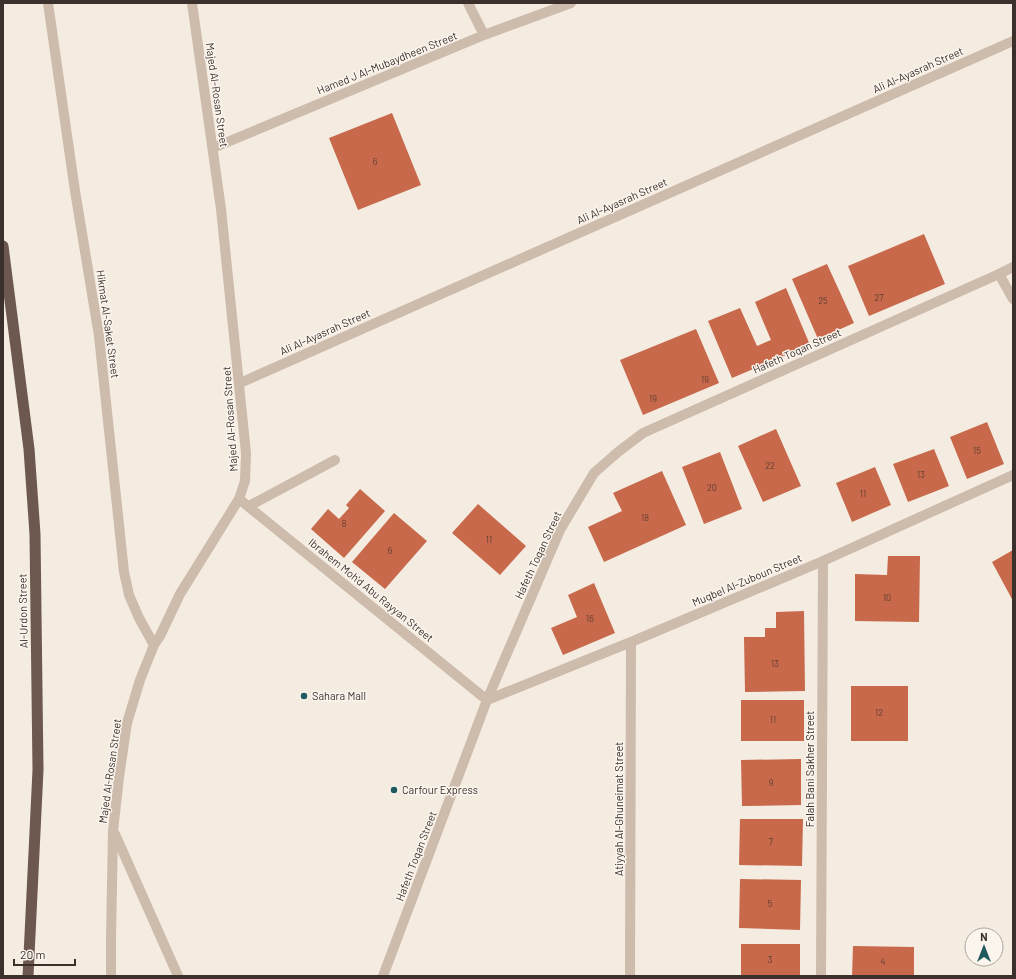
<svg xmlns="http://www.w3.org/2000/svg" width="1016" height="979" viewBox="0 0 1016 979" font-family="Barlow,sans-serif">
	<rect width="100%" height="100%" fill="#f4ebe1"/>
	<path fill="#c8694b" d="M392,113l29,72 -63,25 -29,-72z
		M924,234l21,50 -76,32 -21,-50z
		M827,264l27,59 -36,16 -26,-60z
		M786,288l24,57 -78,33 -24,-57 32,-13 17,38 14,-6 -16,-38z
		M696,329l23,54 -76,32 -23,-55z
		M987,422l17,42 -37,15 -17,-42z
		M776,429l25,57 -38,16 -25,-56z
		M934,449l15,37 -41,16 -15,-38z
		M720,452l22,57 -38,15 -22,-57z
		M875,467l16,38 -39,17 -16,-39z
		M662,471l24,54 -82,37 -16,-35 34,-16 -9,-18z
		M360,489l25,22 -41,47 -33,-29 17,-20 11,10 10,-11 -3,-3z
		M478,504l48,42 -26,29 -48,-42z
		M394,513l33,28 -42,48 -33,-27z
		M1013,550v51l-21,-39z
		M888,556h32l-1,66 -64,-1v-47l32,1z
		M594,583l21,50 -52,22 -12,-27 26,-11 -9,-22z
		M804,611l1,80 -60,1 -1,-55h21v-9h11v-16z
		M851,686h57v55h-57z
		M741,700h63v41h-63z
		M801,759v46l-59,1 -1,-46z
		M740,819h63l-1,47 -63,-1z
		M740,879l61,1 -1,50 -61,-2z
		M741,944h59v32h-59z
		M853,946l61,1v29h-62z"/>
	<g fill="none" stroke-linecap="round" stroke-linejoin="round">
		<path stroke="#cdbbac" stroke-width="10" d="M249,506l86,-46"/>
		<path stroke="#cdbbac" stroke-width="10" d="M48,3l27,188 24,145 25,236 5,23 10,23 15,27
			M468,3l16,32
			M213,148l271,-113 87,-32
			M999,274l14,25
			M240,383l773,-342
			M239,499l248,201
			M487,700l144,-58 192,-81 190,-86
			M115,834l63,142
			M111,976v-38l2,-107 6,-54 8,-54 13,-43 14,-35 6,-9 20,-42 59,-95 6,-18 1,-28 -25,-244 -29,-206
			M383,976l104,-276 73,-170 34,-57 24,-21 25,-19 356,-159 14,-7
			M630,976l1,-334
			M821,976l2,-415"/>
		<path stroke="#6c584f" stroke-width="11" d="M3,246l26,203 6,85 3,236 -10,206"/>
	</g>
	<g fill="#1f5a5e" stroke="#fbf5ee" stroke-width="1.5">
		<circle cx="304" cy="696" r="4"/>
		<circle cx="394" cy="790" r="4"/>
	</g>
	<g text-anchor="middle" stroke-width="3" stroke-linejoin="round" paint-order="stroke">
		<g font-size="9" fill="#5e3e33">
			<text x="375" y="165">6</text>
			<text x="879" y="301">27</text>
			<text x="823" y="304">25</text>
			<text x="705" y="383">19</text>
			<text x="653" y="402">19</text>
			<text x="977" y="454">15</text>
			<text x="770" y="469">22</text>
			<text x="921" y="478">13</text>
			<text x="712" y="491">20</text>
			<text x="863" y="497">11</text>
			<text x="645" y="521">18</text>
			<text x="344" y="527">8</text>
			<text x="489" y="543">11</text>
			<text x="390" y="554">6</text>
			<text x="887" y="601">10</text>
			<text x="590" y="622">16</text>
			<text x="775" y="667">13</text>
			<text x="879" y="716">12</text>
			<text x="773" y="723">11</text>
			<text x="771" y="786">9</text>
			<text x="771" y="845">7</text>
			<text x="770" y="907">5</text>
			<text x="770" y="963">3</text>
			<text x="883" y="965">4</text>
		</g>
		<g font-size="11" fill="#3b302b" stroke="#fbf5ee">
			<text transform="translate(387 63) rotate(-22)" y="4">Hamed J Al-Mubaydheen Street</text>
			<text transform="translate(918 70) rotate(-24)" y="4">Ali Al-Ayasrah Street</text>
			<text transform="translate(217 95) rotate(82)" y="4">Majed Al-Rosan Street</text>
			<text transform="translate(622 201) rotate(-24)" y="4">Ali Al-Ayasrah Street</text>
			<text transform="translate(108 324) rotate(82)" y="4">Hikmat Al-Saket Street</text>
			<text transform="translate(325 332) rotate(-24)" y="4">Ali Al-Ayasrah Street</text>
			<text transform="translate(797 351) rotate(-24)" y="4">Hafeth Toqan Street</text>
			<text transform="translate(230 419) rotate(-94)" y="4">Majed Al-Rosan Street</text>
			<text transform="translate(538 555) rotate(-65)" y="4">Hafeth Toqan Street</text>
			<text transform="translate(747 580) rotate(-23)" y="4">Muqbel Al-Zuboun Street</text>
			<text transform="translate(371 590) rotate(39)" y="4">Ibrahem Moh'd Abu Rayyan Street</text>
			<text transform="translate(23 611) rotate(-91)" y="4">Al-Urdon Street</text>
			<text transform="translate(810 769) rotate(-90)" y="4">Falah Bani Sakher Street</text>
			<text transform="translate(110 771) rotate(-82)" y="4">Majed Al-Rosan Street</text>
			<text transform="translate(619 809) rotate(-90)" y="4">Atiyyah Al-Ghuneimat Street</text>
			<text transform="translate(416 856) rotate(-69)" y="4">Hafeth Toqan Street</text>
		</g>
		<g font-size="11" fill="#3b302b" stroke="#fbf5ee" text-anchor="start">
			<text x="312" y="700">Sahara Mall</text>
			<text x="402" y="794">Carfour Express</text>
		</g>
	</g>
	<rect width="1016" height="979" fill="none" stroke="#3b302b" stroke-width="8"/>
	<g transform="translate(984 947)"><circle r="19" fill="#fbf5ee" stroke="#aea6a0"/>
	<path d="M0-3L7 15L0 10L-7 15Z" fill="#1f5a5e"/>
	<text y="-6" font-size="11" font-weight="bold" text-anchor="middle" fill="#3b302b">N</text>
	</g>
	<path d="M14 959v6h61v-6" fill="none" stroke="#3b302b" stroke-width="2"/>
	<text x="20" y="959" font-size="12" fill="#3b302b" stroke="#fbf5ee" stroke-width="3" paint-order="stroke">20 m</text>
</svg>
